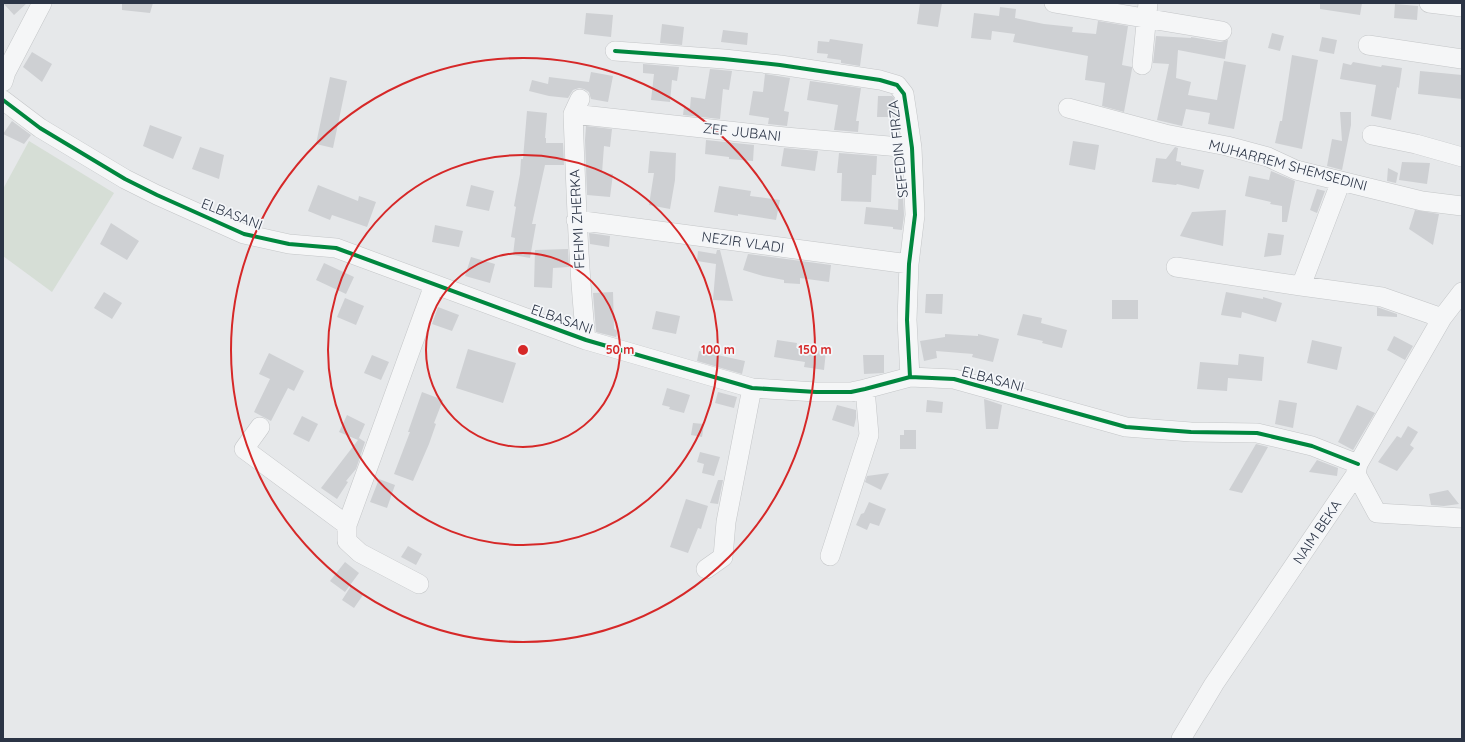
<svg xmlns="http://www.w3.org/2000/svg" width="1465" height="742" viewBox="0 0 1465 742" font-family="Quicksand,sans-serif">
	<rect width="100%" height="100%" fill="#e6e8ea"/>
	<path fill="#d6ded6" d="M29,141l85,52 -62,99 -49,-36v-67z"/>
	<path fill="#ced0d3" d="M3,3h24l-13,12z
		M122,3h31l-3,10 -28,-3z
		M920,3h22l-4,24 -21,-3z
		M1320,3h42l-2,12 -40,-6z
		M1395,4l23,2 -1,14 -23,-2z
		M1000,7l16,2 -1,9 29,6 29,3 -1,5 24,2 2,-13 30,5 -6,39 10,2v2l-8,43 -22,-6 3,-23 -20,-3 3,-24 -75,-14 2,-8 -23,-3 -1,9 -20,-2 3,-25 25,3z
		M586,13l27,2 -2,22 -27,-3z
		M662,24l22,3 -2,18 -22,-2z
		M723,30l25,3 -1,12 -26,-3z
		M1272,33l12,3 -4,15 -12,-3z
		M1156,36l35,2v-1l29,5 8,-2 -3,19 -47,-9 -2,28 15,4 -3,13 29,5 7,-39 22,4 -12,64 -26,-5 2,-11 -24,-4 -4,17 -25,-6 12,-56 -16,-1z
		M1322,37l15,3 -3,14 -15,-3z
		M830,39l33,5 -3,22 -19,-3v-3l-14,-2 1,-4 -11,-1 1,-12 11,1z
		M32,52l20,12 -10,18 -19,-15z
		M1292,55l26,5 -16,89 -27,-6 5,-22h2z
		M1353,62l28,5 1,-2 20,3 -3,20 -2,-1 -6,33 -20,-4 5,-31 -36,-6 3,-16 8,2z
		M643,64l36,3 -2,14 -5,-1 -2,22 -19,-2 3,-26 -11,-1z
		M710,69l22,2 -3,19 -6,-1 -3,30 -37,-4 1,-8 6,1 1,-11 14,2z
		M1420,71l42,4v24l-44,-5z
		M591,72l22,4 -5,26 -17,-3 -2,-7 -5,-3 -5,-1 -6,2 -5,8 -19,-2 -20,-5 3,-11 16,4 1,-7 40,5z
		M765,74l25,4 -6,33 5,1 -2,14 -19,-2 1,-6 -20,-3 4,-24 10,1z
		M330,77l17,4 -14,67 -17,-4z
		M810,81l51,7 -5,33h3l-1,11 -24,-2 4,-25 -31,-5z
		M878,96h14l2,2 2,19h-19z
		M527,111l20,2 -2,25h1v5h17l1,22h-19l-13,59h4l-6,34 -17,-3 2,-17 -4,-1 5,-30 -2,-1 6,-32 1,-15h2z
		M1340,112h11v13l-9,45 -15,-4 5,-27 10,2z
		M12,121l19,14 -7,9 -21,-10z
		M150,125l32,12 -9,22 -30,-13z
		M586,126l26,3 -2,18 -6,-1 -2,27 11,1 -3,23 -23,-2 -2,-55z
		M706,140l48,5 -1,16 -24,-2v-2l-24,-3z
		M1073,141l26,4 -4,25 -26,-5z
		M200,147l24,8 -5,24 -27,-10z
		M1175,147l3,1 -2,13 5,1v3l23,5 -5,19 -22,-5 -1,1 -24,-3 4,-24 10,1z
		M784,148l34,3 -3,20 -34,-5z
		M650,151l26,2 -1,27 -5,29 -21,-4 5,-32h-6z
		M839,153l38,3 -1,19h-4l-1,27 -30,-1 1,-28h-5z
		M1402,162l28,1 -3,21 -28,-4z
		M1388,168l10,5 -2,10 -9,-2z
		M1271,171l24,10 -8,41h-5v-16l-12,-2 1,-2 -26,-6 4,-20 20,4z
		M899,179h3l2,36 -2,15 -9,-1v-2l-29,-3 2,-17 32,3z
		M318,185l40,16 1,-5 17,6 -9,25 -35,-12 -2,5 -22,-9z
		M471,185l23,6 -5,20 -23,-5z
		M719,186l32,5 -1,5 30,4 -4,20 -38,-6v2l-24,-4z
		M1317,189l8,2 -8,22 -7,-3z
		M1226,210l-3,36 -43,-10 12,-24z
		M1415,210l24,4 -6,31 -24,-16z
		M111,223l28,18 -12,19 -27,-16z
		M435,225l28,6 -4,16 -27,-5z
		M589,233l21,3 -1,11 -19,-3z
		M1268,233l16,2 -3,20 -17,2z
		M568,249l1,18 -16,1 -1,20 -18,-1 1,-37z
		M717,250h3l13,51 -20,-1 3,-36 -19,-3 1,-10 18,3z
		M748,254l83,11 -2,17 -29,-4v6l-16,-1v-3l-21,-4 -20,-6z
		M471,257l24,7 -5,19 -25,-7z
		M324,263l30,14 -8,17 -30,-14z
		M104,292l18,11 -10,16 -18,-11z
		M613,292l1,37 4,2 -2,6 -20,-5 -3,-39z
		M1226,292l37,7v-2l19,6 -6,19 -34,-10 -1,6 -20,-3z
		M926,294h17l-1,20 -17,-1z
		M345,298l19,8 -8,19 -19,-8z
		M1112,300h26v19h-26z
		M438,307l21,8 -7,16 -20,-7z
		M1377,307l20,7v3l-20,-1z
		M656,311l24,5 -4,18 -24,-5z
		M1023,314l19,4 -1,5 26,7 -5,18 -20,-5 1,-2 -26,-6z
		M945,334l33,2v-2l21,5 -6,23 -21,-5 1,-3 -37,-3 1,7 -13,3 -4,-20 25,-4z
		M1394,336l19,10 -8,14 -18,-10z
		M777,340l20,3 -1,5 30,3 -2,19 -20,-3 1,-5 -31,-5z
		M1312,340l30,7 -5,23 -30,-7z
		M468,349l48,14 -13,40 -47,-15z
		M699,351l46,10 -3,13 -45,-13z
		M269,353l35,18 -10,20 -6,-3 -17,33 -17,-9 16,-33 -11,-5z
		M1239,354l25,3 -2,24 -34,-3 -1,13 -30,-2 3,-27 38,3z
		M372,355l17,7 -8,18 -17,-7z
		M863,355h21v18l-20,1z
		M667,388l23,7 -6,18 -15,-4 1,-2 -8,-2z
		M422,392l21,8 -9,23 2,1 -7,20 -16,37 -19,-7 16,-42h-2z
		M718,392l19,5 -3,11 -19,-5z
		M984,399l18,6 -4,24h-12z
		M927,400l16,2 -1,11 -16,-1z
		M1279,400l18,3 -4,25 -18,-4z
		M837,405l19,5v8l-2,9 -22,-7z
		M1357,405l18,8 -22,37 -15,-8z
		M347,415l18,9 -7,16 1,-2 6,4 -9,27 -10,12 2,1 -11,17 -16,-11 37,-48 -19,-8z
		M302,416l16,8 -9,18 -16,-8z
		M693,423l11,1 -2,13 -11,-2z
		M1408,426l10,6 -8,13 4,3 -17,23 -19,-9 19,-26 4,2z
		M904,430h12v19h-16v-14h4z
		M1256,444l12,3 -26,46 -13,-3z
		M700,452l20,5 -6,19 -12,-3 2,-9 -7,-2z
		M1317,460l21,8 -1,8 -28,-4z
		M889,473l-8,17 -16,-8 2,-6z
		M379,479l16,6 -8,23 -17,-6z
		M718,480h5l-5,24 -8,-1z
		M1448,490l11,14 -15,2 -13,-1 -2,-11z
		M686,499l22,7 -7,23 -3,-1 -10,25 -18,-6z
		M869,502l17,7 -7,17 -9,-3 -3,7 -11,-5 5,-11 3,-1z
		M408,546l14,8 -6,11 -15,-8z
		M345,562l14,11 -14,19 -15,-11z
		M351,586l12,9 -9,13 -12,-8z"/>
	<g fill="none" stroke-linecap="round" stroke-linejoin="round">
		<g stroke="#c4c6c8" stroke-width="20">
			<path id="minor" d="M1054,3l168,28
				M1429,3l33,4
				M1368,45l94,14
				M615,51l109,8 56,6 100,15 17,5 7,9 4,26 4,28 3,67 -6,49 -2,56 3,57
				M1142,65l6,-62
				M3,82l3,-10 36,-69
				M580,99l-7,15c3,75 5,151 13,226
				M3,100l37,28 85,51 32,16 87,39 45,10 47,4 250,92 166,48 64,4h35l14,-3 45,-12 44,2 172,48 65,5 66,1 55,13 46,18
				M1068,108l97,26 62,12 41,11 28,13 126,31 40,5
				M573,114l212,23 127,11
				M1372,135l44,9 46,13
				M1341,181l-40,105 81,11 60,21
				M576,220l333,44
				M1176,267l125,19
				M260,427l-16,22 103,76
				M1356,474l21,39 85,5
				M830,556l39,-121 -4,-46
				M706,569l17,-12 3,-35 26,-134
				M419,584l-59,-31 -13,-12v-16l87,-240
				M1181,739l33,-55 142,-210 2,-10 84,-146 20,-26"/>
		</g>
		<use href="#minor" stroke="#f5f6f7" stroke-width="19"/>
		<g stroke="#f4f6f9" stroke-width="6">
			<path id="cycleway" d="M615,51l109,8 56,6 100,15 17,5 7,9 4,26 4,28 3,67 -6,49 -2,56 3,57
				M3,100l37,28 85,51 32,16 87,39 45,10 47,4 250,92 166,48 64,4h35l14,-3 45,-12 44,2 172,48 65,5 66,1 55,13 46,18"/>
		</g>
		<use href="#cycleway" stroke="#00873e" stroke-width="4"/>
	</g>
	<g fill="none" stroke="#d62828" stroke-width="2">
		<circle cx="523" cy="350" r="97"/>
		<circle cx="523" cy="350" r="195"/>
		<circle cx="523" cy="350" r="292"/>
	</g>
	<g text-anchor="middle" stroke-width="3.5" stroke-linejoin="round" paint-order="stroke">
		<g font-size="14" fill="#2b3445" stroke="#f4f6f9">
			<text transform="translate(742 132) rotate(6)" y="5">ZEF JUBANI</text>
			<text transform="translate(898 149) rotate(-96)" y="5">SEFEDIN FIRZA</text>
			<text transform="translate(1288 165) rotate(15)" y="5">MUHARREM SHEMSEDINI</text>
			<text transform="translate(232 214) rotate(21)" y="5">ELBASANI</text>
			<text transform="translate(577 219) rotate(-93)" y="5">FEHMI ZHERKA</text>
			<text transform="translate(743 242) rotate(8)" y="5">NEZIR VLADI</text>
			<text transform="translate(562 319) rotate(19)" y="5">ELBASANI</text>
			<text transform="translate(993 379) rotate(15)" y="5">ELBASANI</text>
			<text transform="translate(1317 532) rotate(-56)" y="5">NAIM BEKA</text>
		</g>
	</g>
	<circle cx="523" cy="350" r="6" fill="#d62828" stroke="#f4f6f9" stroke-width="2"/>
	<g font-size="12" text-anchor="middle" font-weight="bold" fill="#d62828" stroke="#f4f6f9" stroke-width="3.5" stroke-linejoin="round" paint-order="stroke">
		<text x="620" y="354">50 m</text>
		<text x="718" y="354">100 m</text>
		<text x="815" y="354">150 m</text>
	</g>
	<rect width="1465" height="742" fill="none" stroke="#2b3445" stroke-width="8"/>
</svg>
